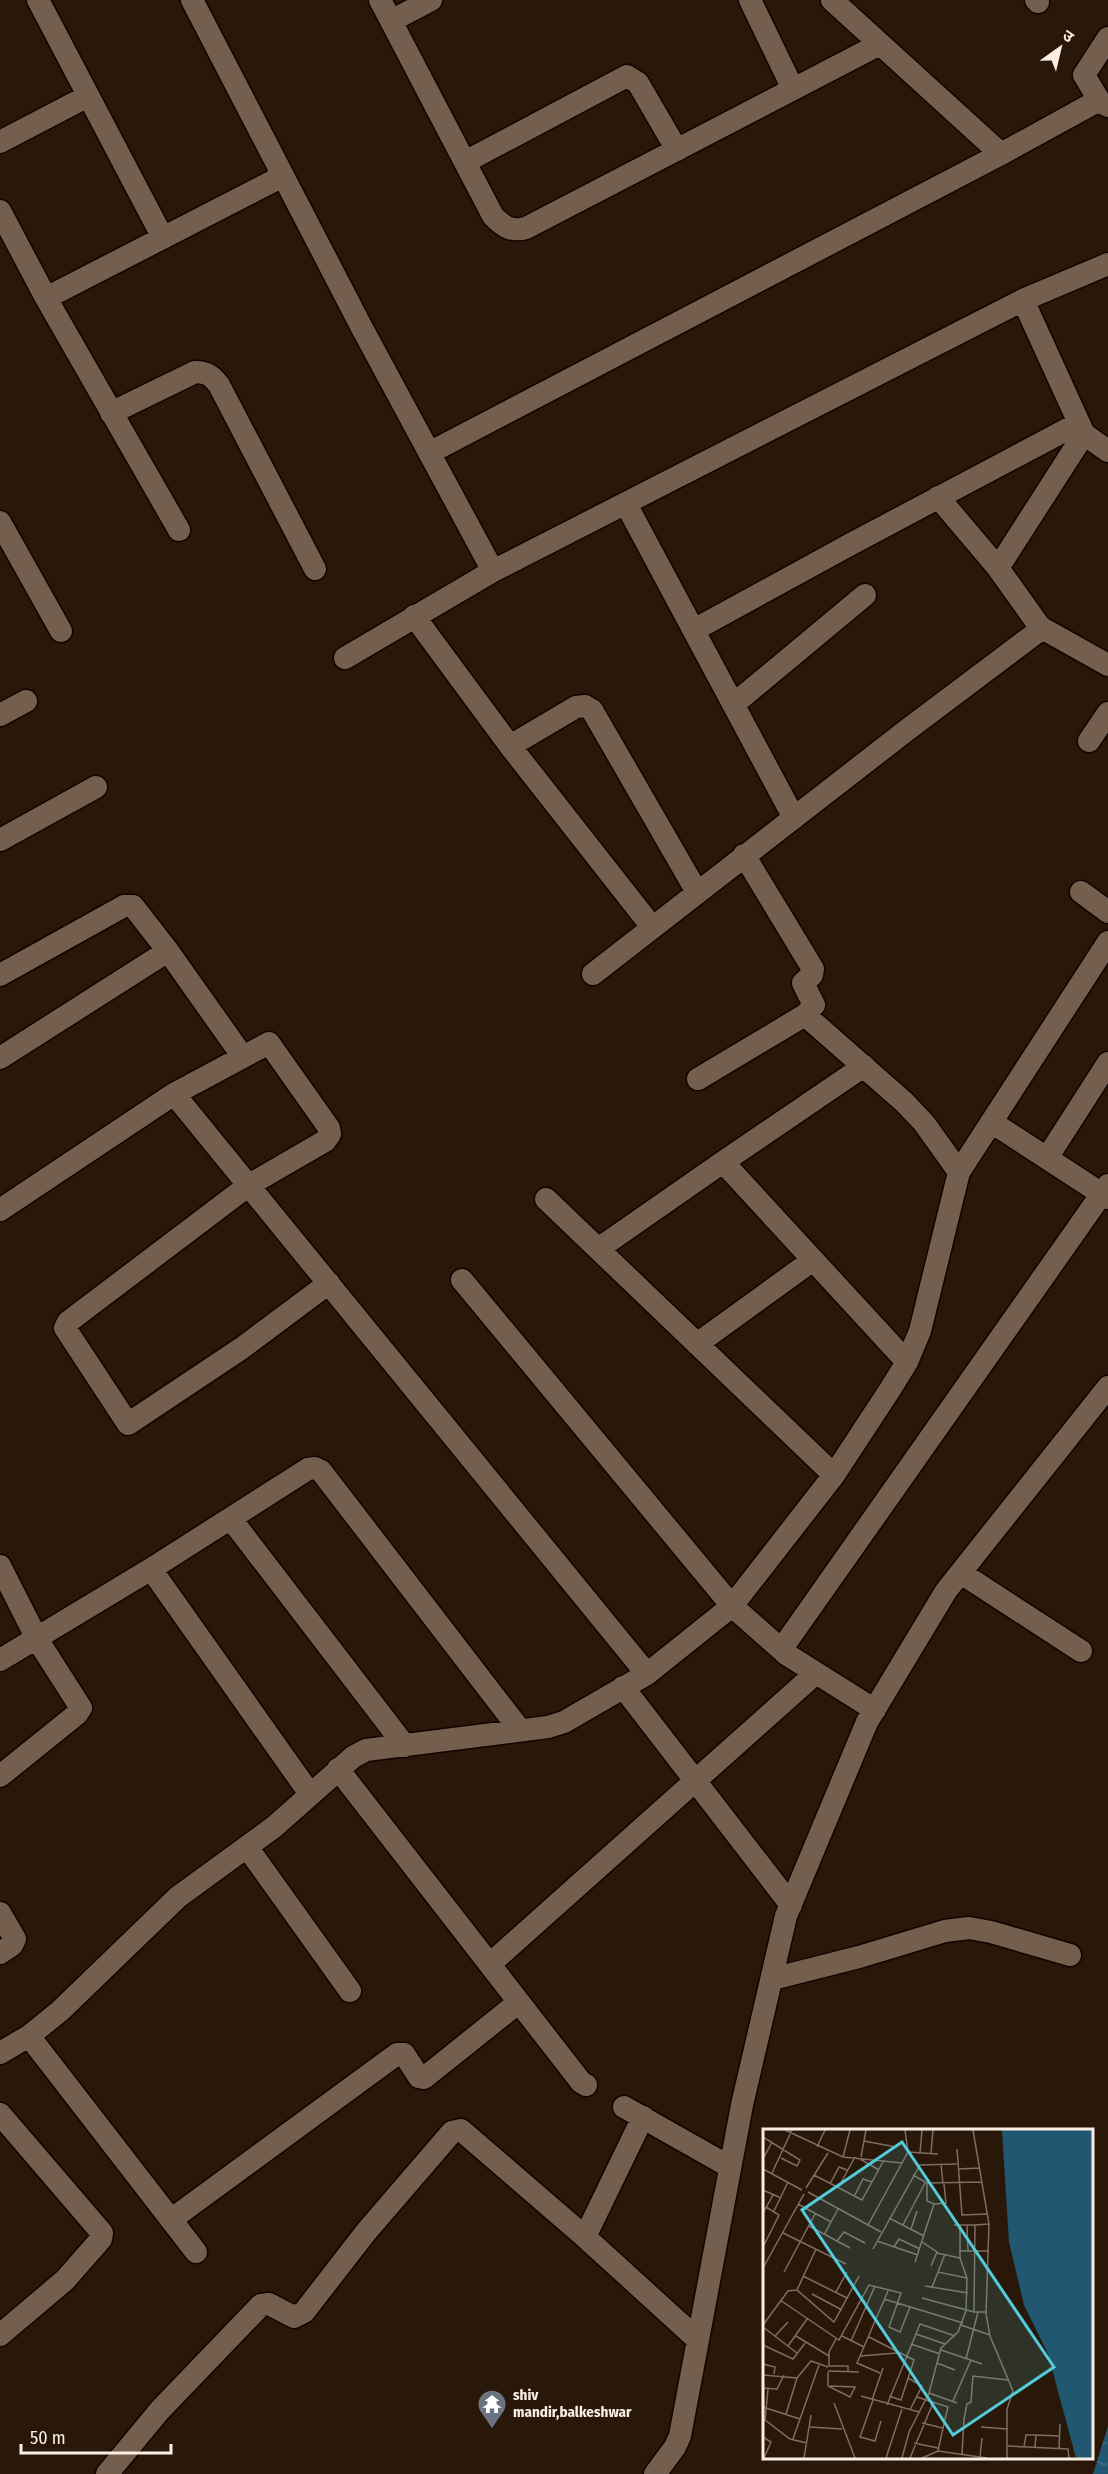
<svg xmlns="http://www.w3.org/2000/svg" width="1108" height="2474" viewBox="0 0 1108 2474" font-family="'Fira Sans Condensed','Noto Sans Devanagari',sans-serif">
	<defs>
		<pattern id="water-ripples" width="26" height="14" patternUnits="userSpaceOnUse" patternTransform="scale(1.5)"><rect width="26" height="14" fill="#225771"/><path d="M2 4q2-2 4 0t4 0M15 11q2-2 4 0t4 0" fill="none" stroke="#436f85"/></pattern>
	</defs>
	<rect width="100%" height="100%" fill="#291809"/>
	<path fill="url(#water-ripples)" d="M1108,2426v48h-15z"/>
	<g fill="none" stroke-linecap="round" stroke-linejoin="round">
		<g stroke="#110400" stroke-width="25">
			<path id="minor" d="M38,0l125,238
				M192,0l170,328 131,243
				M380,0l113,216c11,11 18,16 33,12l354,-184
				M750,0l43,89
				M832,0l169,154 91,-50 8,-2 8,4
				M1036,0l2,2
				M391,21l40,-21
				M1100,102l-16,-27 24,-37
				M0,142l88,-46
				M465,162l162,-86 11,7 39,67
				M0,211l46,87 133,232
				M46,298l237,-122
				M1023,300l61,134 24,17
				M111,413l84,-41c12,0 17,4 24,13l96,184
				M1084,434l-86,134 42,59 68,38
				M429,453l572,-299
				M938,497l60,71
				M626,504l168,314
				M0,522l61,109
				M414,616l96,130 142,181
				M694,630l157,-86 228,-121
				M345,658l148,-87 530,-271 85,-36
				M734,704l131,-109
				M0,715l26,-14
				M1089,741l19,-28
				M510,746l66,-39 9,-1 7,4 105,182
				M0,840l96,-53
				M1081,892l27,20
				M593,974l314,-244 129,-97 4,-6
				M0,975l124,-69h9l35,45 75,106
				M805,1015l99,87 20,21 35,49
				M0,1058l168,-107
				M698,1079l107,-64 9,-10 -11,-22 9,-8 1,-6 -69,-114
				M174,1094l473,580
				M993,1123l115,75
				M1047,1158l61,-95
				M723,1162l141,-96
				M546,1199l288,276
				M0,1210l174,-116 95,-51 60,85 1,6 -5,7 -76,44 -181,137 -3,6 63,96 114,-76 87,-65
				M598,1249l125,-87 184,200
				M462,1280l270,326 51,45
				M697,1344l116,-84
				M231,1519l174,227
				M0,1566l37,73 44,69 -4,6 -77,62
				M151,1569l159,225
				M961,1573l120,78
				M0,1660l151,-91 157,-100 7,-1 6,3 199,259
				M623,1687l168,218
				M875,1710l-89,-56 -3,-3v-4l325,-462
				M338,1769l243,313 5,3
				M247,1847l103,144
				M0,1913l15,26 -3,6 -12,8
				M490,1964l326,-291
				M772,1979l87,-22 86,-26 24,-3 22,4 79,23
				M29,2036l167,216
				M0,2053l29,-17 31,-25 118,-114 96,-70 79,-70 13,-7 182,-23 16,-5 83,-48 85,-68 102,-131 57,-87 16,-26 13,-31 39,-159 149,-230
				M624,2107l106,60
				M0,2114l102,119 -1,6 -36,41 -65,55
				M172,2219l225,-165h7l15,23 5,1 95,-76
				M585,2237l58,-120
				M107,2474l53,-64 101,-105 8,-1 25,13 10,-5 62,-80 86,-100 9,-2 124,107 112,102
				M655,2474l20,-27 5,-11 62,-331 44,-189 81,-194 79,-131 162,-204"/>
		</g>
		<use href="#minor" stroke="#745f4f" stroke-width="22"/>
	</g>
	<defs>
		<g id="temple-pin" transform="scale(1.5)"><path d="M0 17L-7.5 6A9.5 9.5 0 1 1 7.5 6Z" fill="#6b7280" stroke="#291809"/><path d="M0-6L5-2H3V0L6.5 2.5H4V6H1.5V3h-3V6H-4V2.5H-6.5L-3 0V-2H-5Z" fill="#fff"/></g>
	</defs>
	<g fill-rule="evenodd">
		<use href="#temple-pin" x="492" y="2404"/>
	</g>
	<g text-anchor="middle" stroke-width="4.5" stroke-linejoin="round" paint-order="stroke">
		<g font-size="15" font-weight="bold" fill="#faeee4" stroke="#291809" text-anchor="start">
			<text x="513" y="2400">shiv<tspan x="513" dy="17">mandir,balkeshwar</tspan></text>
		</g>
	</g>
	<g transform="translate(763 2129)">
		<rect width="330" height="330" fill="#291809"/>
		<path d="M239,1h91v328h-17l-28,-104 -24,-49 -15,-63z" fill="#225771"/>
		<path fill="none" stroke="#7d6e61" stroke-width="1.5" d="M22,1l58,27 59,6 6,-11 30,2M142,1l3,22M210,1l16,94 -3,90 4,22 23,55 -6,18v49M0,8l37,23 -3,6 -16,-8M101,12l32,6M54,18l8,-17M194,20l5,66 26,-1M157,24l2,-23M168,24l2,-23M80,28l7,-27M98,28l5,-27M0,30l9,-17M97,30l19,11M178,35l2,20M0,40l39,21M195,40l21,-1M9,44l20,-43M51,46l48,25 22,-40M150,46l14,8 55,-1M164,54v18l7,3 12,-1 -2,-19M67,55l9,-17 8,3M43,59l22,-35M75,59l17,-31M0,61l18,8M45,63l73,40M91,68l9,-18 9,3M35,75l33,18M11,82l14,-29M0,84l10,-18M126,89l35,18M105,96l34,-62M140,96l22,-42M191,96h21M204,96l1,26M46,97l41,22M148,100l6,-18M20,104l63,31M61,106l14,-26M74,112l7,-9 21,11M114,112l41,14M159,113l15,10 -6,14M0,118l16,-32 -13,-8M131,118l5,-8 21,10M53,120l-19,41 37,32 25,-46M110,120l47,-84 37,-1M197,122h29M174,124l23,5M152,133l19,-58M0,139l41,-74M21,143l31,-58M175,143l7,-18M40,147l44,22M162,157l43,7M169,158l6,-15 29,6M73,163l11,-20M49,165l30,16M159,169l52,14M121,170l79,24M17,171l59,40 30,-55 32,8 -12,34 11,5 10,-25M223,183h-12l1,-87 14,-1M0,196l25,-34 9,-1M198,196l29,10M0,198l34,26M153,205l29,10M12,207l13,-14M33,207l33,20M79,207l22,11M106,208l45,23 -13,40 -12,-4M73,210l-7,13v14h19v6M88,212l24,-55M148,215l29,10M0,216l30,14 12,-16M25,217l19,-27M178,221l41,14M97,227l37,-3M203,230l12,-47M174,234l18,7M0,235l12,3 -1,7M65,242l31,1M65,243v14l22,11 5,-10 -25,-1M117,244l-23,-10 31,-72M0,246l34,3M145,249l14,8 -12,24M0,259l14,1 7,-14M5,260l-3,31 25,19 17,4M166,264l28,10M98,267l58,16M154,268l31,10 -5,21M109,271l11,-32M110,271l-13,37 15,4 6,-20M190,272l18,-41M71,274l21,55M124,276l33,-81 35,12M0,278l37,12 -7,20M23,285l11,-36 14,-17 17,6M37,290l19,-54M159,294l21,5 -5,23M47,298l32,2M218,298l27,2M273,306l24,1M0,308l8,5 -7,16M151,314l24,5M245,317l60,3 1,9M261,318l2,-12h10l-1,12M296,320l1,-25M199,325l2,-35 3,-15 4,-2 2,-26 35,4M217,328l2,-19M41,329l7,-43M123,329l16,-49M139,329l7,-26 20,-39 12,-45 17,-16 8,-21 1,-33 -7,-20v-33M147,329l23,-55M159,329l16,-7 49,7"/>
		<path fill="#53cbda" fill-opacity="0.15" stroke="#53cbda" stroke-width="3" d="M139,13l152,225 -101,68 -151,-225z"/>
		<rect width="330" height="330" fill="none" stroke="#faeee4" stroke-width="3"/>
	</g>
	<g transform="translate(1060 48) rotate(34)" stroke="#291809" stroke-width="4.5" paint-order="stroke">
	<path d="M0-4.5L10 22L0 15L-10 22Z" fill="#faeee4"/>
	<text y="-9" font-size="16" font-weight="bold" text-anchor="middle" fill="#faeee4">उ</text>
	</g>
	<path d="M21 2444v9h150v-9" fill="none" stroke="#faeee4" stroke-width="3"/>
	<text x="30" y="2444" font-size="18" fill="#faeee4" stroke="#291809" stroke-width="4.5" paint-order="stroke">50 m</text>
</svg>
